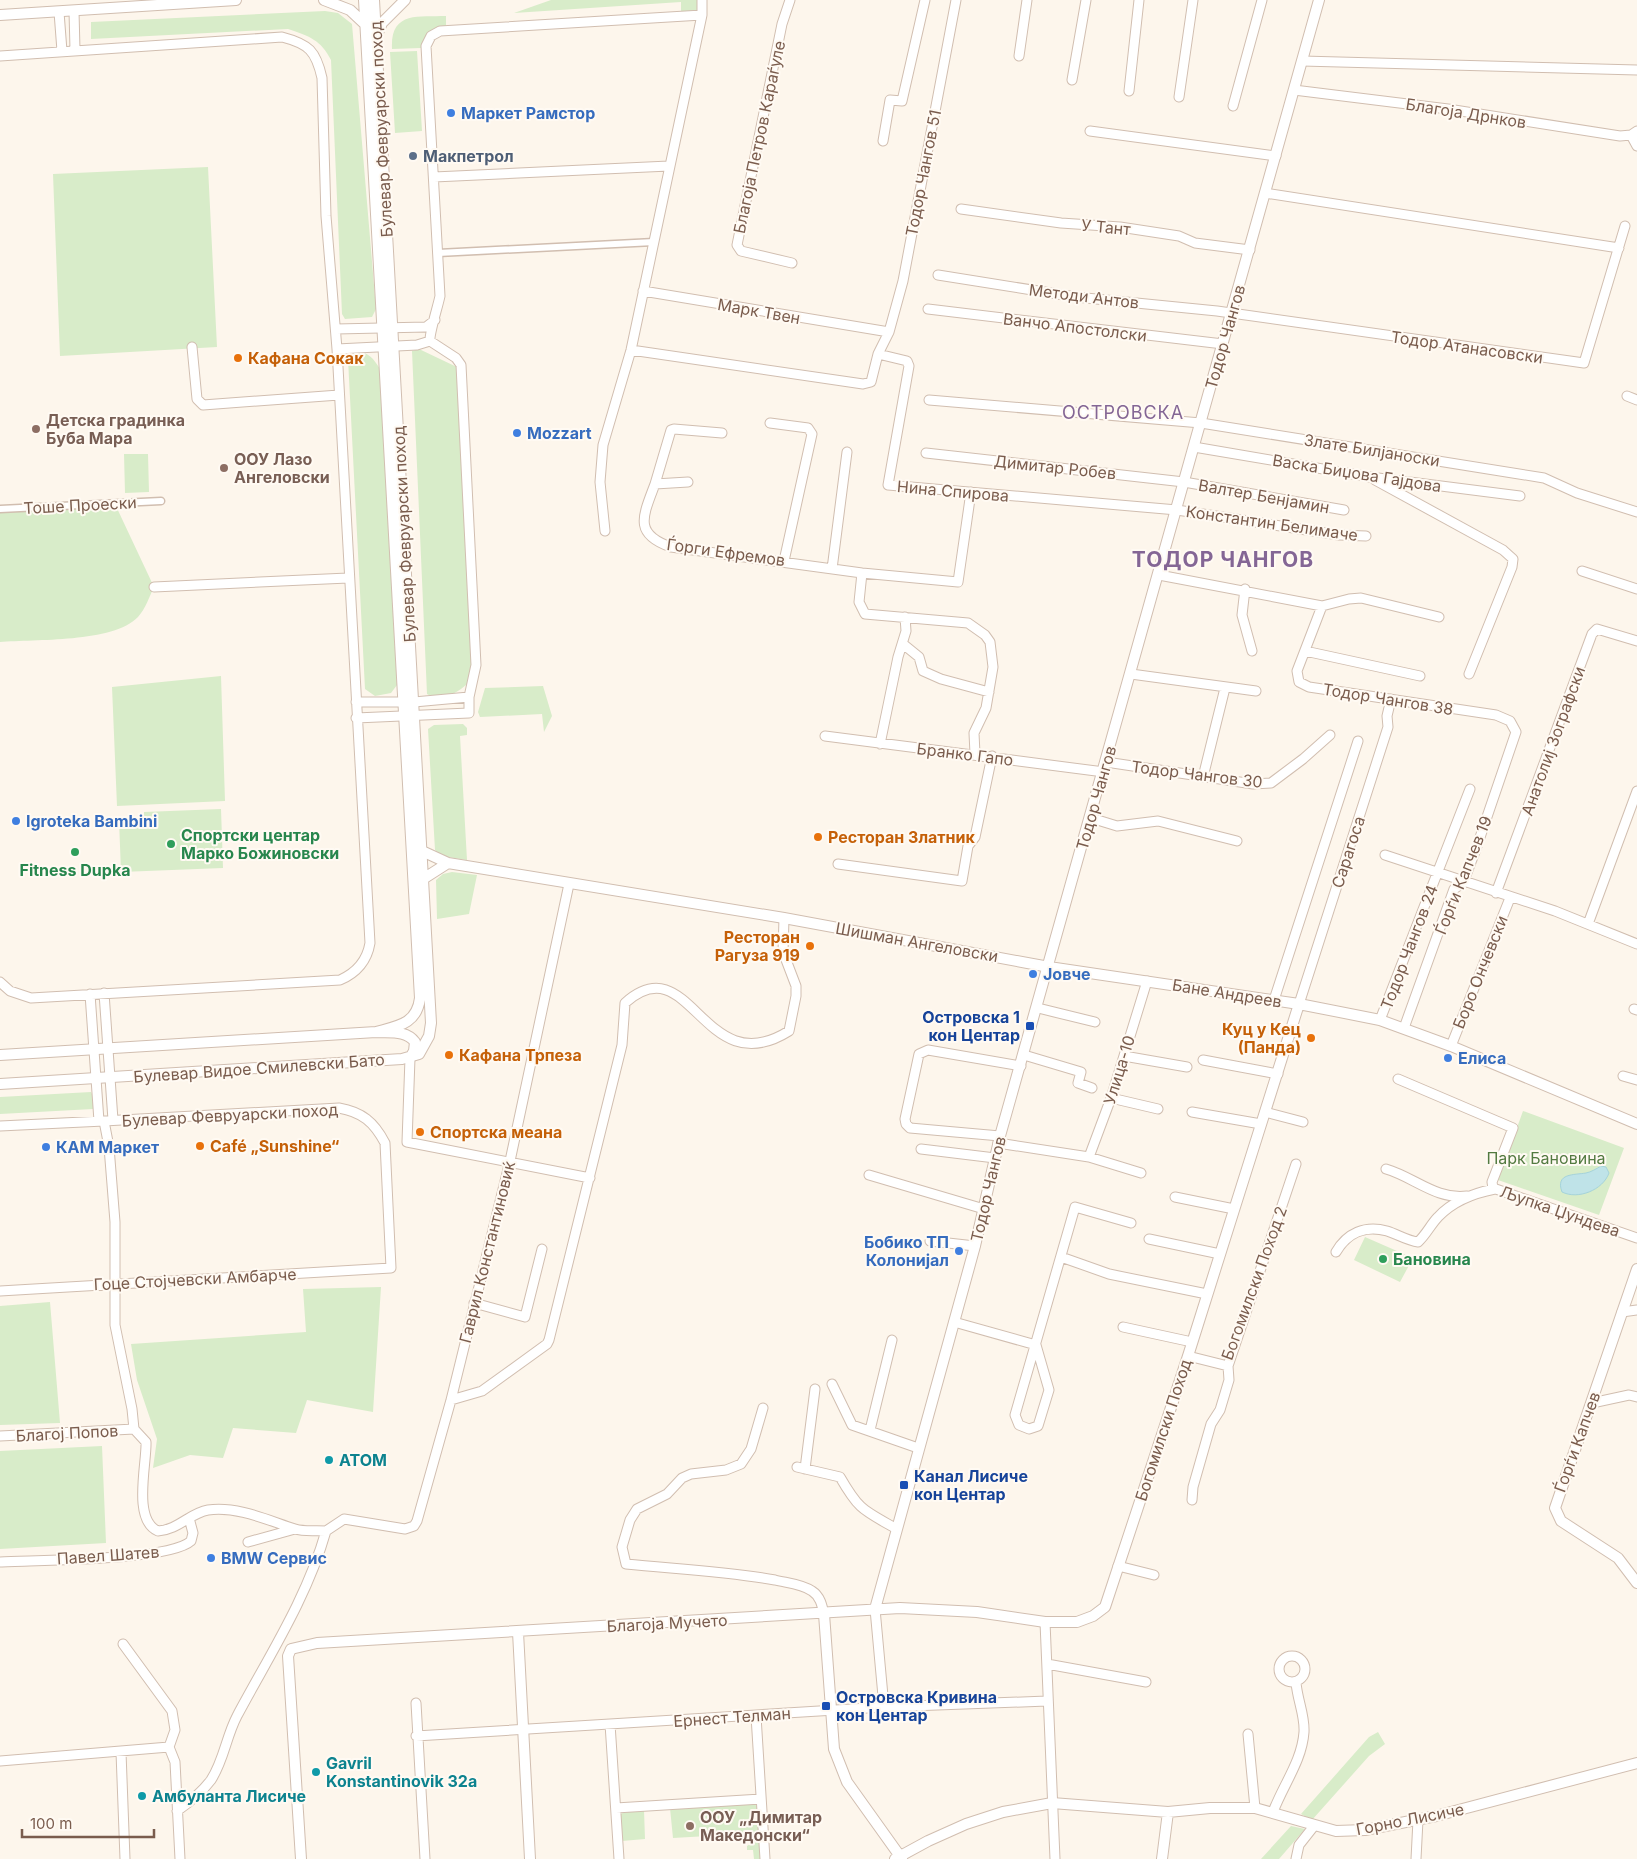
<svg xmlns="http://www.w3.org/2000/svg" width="1637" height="1859" viewBox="0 0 1637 1859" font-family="Inter,sans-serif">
	<rect width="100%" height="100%" fill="#fdf6ec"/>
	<path fill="#d8ecc9" d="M551,0h150l-2,10 -18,2v-10l-167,11z
		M325,11l13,2 14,11 24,285 -4,8 -27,2 -3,-5 -11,-254c-10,-20 -22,-24 -43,-31l-197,10v-17z
		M446,16v10c-13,2 -20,9 -25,22l-29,1c-2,-38 26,-32 54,-33z
		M417,51l5,80 -27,2 -5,-81z
		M208,167l9,180 -157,9 -7,-182z
		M419,349l42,20 14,289c-1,9 -2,20 -8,26 -10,10 -28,18 -40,10l-15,-343z
		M356,352c13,0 17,6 24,17l17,316 -6,8 -16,3 -10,-7 -17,-330z
		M124,454h24l1,38 -24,1z
		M115,504l39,83c-5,10 -8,21 -16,30 -25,26 -103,22 -138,25v-133z
		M221,676l4,125 -108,5 -5,-119z
		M543,686l9,30 -8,16 -2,-18 -62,3 -2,-5 7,-24z
		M463,724l4,4v7l-7,1 7,124 -25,-4 -7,-6 -7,-121 6,-4z
		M221,809l2,59 -102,4 -2,-52 25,-1v-7z
		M452,872l25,3 -8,39 -32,5 -1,-39 7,-6z
		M91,1092l3,6 -1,11 -93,5v-17z
		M1523,1111l101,37 -25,67 -101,-35z
		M1365,1237l48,21 -13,24 -46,-22z
		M381,1287l-8,125 -66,-12 -11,33 -63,-5 -10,30 -33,-3 -37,13 4,-29 -20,-59 -6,-36 175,-12 -3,-43z
		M50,1302l10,121 -60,2v-119z
		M102,1446l4,97 -106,6v-98z
		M1378,1732l7,12 -16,12 -57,64 -11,-6 68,-77z
		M754,1803l4,5 2,25 -87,5 -3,-30z
		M644,1810l1,29 -23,2 -3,-22 2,-5 5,-3z
		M1291,1826l14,3 -26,30h-18z
		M761,1841l1,18h-8l-1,-9h-6v-4l6,-4z"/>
	<path fill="#bfe3e8" stroke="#a5d3da" d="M1601,1166l5,1 3,6c-6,17 -31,27 -47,19 -7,-19 12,-17 24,-19 5,-1 10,-4 15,-7z"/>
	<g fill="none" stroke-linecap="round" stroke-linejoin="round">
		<g stroke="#d1beb0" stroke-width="9">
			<path id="pedestrian" d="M438,253l216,-11
				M0,509l161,-8"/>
		</g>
		<g stroke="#d1beb0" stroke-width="11">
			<path id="minor" d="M790,0l-8,24 -45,221 4,6 51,12
				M74,11l1,39
				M59,12l3,39
				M0,56l282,-19c27,7 34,14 40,41l4,138 11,133 33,594c-3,18 -14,30 -30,37l-309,18 -21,-7 -10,-9
				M1019,56l8,-56
				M1302,61l335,9
				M1072,80l14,-80
				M1294,90l154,19 172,27 11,-1 6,-4
				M1129,91l10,-91
				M1179,97l14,-97
				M1233,106l29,-106
				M1090,131l186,25
				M1631,135l6,11
				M883,141l7,-41 12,1 23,-101
				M434,177l235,-11
				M1265,193l354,55
				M961,209l100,14 59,4 59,9 16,7 55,7
				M938,275l138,22 141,14 367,52 41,-137
				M643,291l246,41 14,-51 53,-281
				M928,309l295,35
				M336,329l90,-2 9,-7
				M192,347l5,52 6,6 136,-10
				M337,349l80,-4 13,-4
				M631,350l232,34 8,-2 7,-28 11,-22
				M878,354l29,7 2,5 -21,119 289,25 162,25 27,1
				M1627,396l10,4
				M929,400l272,23 343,55 33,15 60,19
				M770,423l38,5 4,6 -28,127
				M1194,447l176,30 150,19
				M926,453l258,29 160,28
				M1375,480l128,70 10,9 -1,8 -43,107
				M688,482l-33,2c-12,32 -22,50 16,63l191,26 96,9 13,-90
				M655,484l16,-54 3,-1 48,4
				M605,531l-5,-49 3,-37 28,-95 71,-335
				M832,569l15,-117
				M1582,571l55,18
				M862,573l-3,29 6,12 103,9 17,12 5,7 3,25 -7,41 -12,25 1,21
				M1159,575l163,31 27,-7 12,-1 78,19
				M154,587l194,-9
				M1245,589l-3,26 10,36
				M1322,606l-25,65 2,11 10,5 187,28 14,6 6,11 -40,117 -13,34 -9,6 -50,139
				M903,644l16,13 4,14 18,8 48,13
				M1305,651l115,25
				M1131,674l125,17
				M356,702h58l55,-5
				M356,718l113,-5v-16l7,-32 -15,-300 -5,-7 -26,-17c-1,-7 8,-35 10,-45l-14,-250 5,-10 9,-5 262,-16v-15
				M825,736l279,36
				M880,744l18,-87 8,-26 -1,-14
				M1106,762l147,22 18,-1 32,-24 27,-24
				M1203,777l22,-89
				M1091,818l26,8 41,-5 79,20
				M1385,855l170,56 82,33
				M838,864l124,17 6,-35 7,-9 17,-81
				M1496,893l96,-259 5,-5 40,12
				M1588,924l49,-133
				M104,993l9,127
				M90,994l9,127
				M1274,1000l84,-259
				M1299,1004l89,-277 -1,-11 4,-17
				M1038,1008l57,14
				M1634,1009l3,1
				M1380,1020l90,-231
				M1451,1046l59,-148
				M1024,1055l57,17 -3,11 14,5
				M1124,1056l63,11
				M410,1058l-3,84 183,36
				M1203,1060l75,14
				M1623,1076l14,4
				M1398,1079l115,49 -21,54 1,6 144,50
				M1111,1098l47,11
				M1192,1112l69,12
				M1265,1112l38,10
				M0,1126l104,-5
				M1000,1136l-90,-8 -4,-4 -1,-5 14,-65 9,-4 93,16
				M998,1143l91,14 52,16
				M921,1149l74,9
				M1089,1157l22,-59 36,-117
				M1386,1169c28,8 50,31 81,27
				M869,1175l115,34
				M1175,1197l59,12
				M1149,1239l71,15
				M930,1241l45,5
				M1336,1252c11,-19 29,-27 51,-21 10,3 21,10 31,11 8,-7 13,-18 20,-25 15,-16 36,-24 57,-28
				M1061,1257l48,17 98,20
				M0,1291c130,-8 260,-15 391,-23l-6,-125c-11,-21 -23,-31 -46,-35l-235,13 5,26 6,75v103l17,84 2,20 12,13c1,21 -14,78 12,89 20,-1 32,-18 50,-21 30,-4 59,10 87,19 10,3 20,1 31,2
				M474,1303l51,14 17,-68
				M1622,1312l15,-2
				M954,1322l82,23
				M1123,1327l69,15
				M1036,1345l13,45 -11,36 -9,3 -10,-4 -4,-10 60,-208 56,16
				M1188,1356l40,10
				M832,1384l20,41 66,23
				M451,1400l31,-9 65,-47 2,-4 73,-295 3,-42c66,-59 78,82 164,28l7,-35v-10l-13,-34 1,-34
				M1592,1403l37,-8 8,2
				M763,1408l-12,41 -10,15 -15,6 -35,4 -9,4 -15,16 -30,15 -7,11 -8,27 4,17c50,5 100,7 149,16 12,3 27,4 37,11 8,5 10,14 12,23
				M870,1430l22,-90
				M0,1436l134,-7
				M797,1467l43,10c19,33 23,33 55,51
				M805,1469l10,-80
				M1192,1500l1,-13 18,-63 9,-14 9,-30 -1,-14 68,-202
				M326,1531l18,-12 61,10 9,-3 3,-5 34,-121 59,-239 59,-277
				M248,1542l47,-13
				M0,1562c35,-2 169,-1 191,-21l2,-8 -4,-15
				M1118,1566l36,9
				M875,1609l9,98
				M1045,1622l10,237
				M123,1644l49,67 3,19 -6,17
				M1279 1669a13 13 0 1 1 26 0a13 13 0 1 1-26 0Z
				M1047,1664l99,18
				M416,1703l9,156
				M756,1716l9,143
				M610,1724l9,135
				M1248,1734l7,74
				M416,1736l468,-29 163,-6
				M121,1752l4,107
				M0,1761l169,-14 6,15 5,97
				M616,1808l145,-9
				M177,1811c13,-9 25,-19 34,-31 13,-20 15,-43 26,-64 32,-60 70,-118 89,-185
				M1273,1812c10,-27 29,-51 31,-80 1,-17 -7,-33 -8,-50
				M1296,1859l3,-14 15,-19
				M1416,1859l2,-39"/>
		</g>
		<g stroke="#d1beb0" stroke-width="12">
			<path id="tertiary" d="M324,0l26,10 16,15
				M364,0l56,998c-3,26 -22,28 -44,34
				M0,15l236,-15
				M377,35l5,-12 23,-23
				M422,851l26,12 336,55 265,49 250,37 81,16 71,26 186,78
				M423,879l25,-16
				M0,1055l376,-23c14,1 30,-2 39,10l-1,9 -4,7
				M0,1084l402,-25 17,-5 10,-18 2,-13 -57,-1023
				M1637,1269l-82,239 6,13 57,37 19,25
				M875,1609l100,-363 25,-110 319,-1136
				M824,1614l10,135 13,33 55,77
				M518,1632l12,227
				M301,1859l-13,-203 3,-7 26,-6 583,-35 77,4 68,10h32l16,-6 12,-9 83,-251 111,-352
				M895,1859l33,-18 38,-17 37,-12 49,-9 116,9 42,-4h45l81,23 29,-1 71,-14 201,-53
				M1162,1859l6,-47"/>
		</g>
		<use href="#pedestrian" stroke="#fff" stroke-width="6"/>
		<use href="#minor" stroke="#fff" stroke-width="9"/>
		<use href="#tertiary" stroke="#fff" stroke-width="10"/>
	</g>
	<g fill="#3f7fe0" stroke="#fffaf3" stroke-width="2">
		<circle cx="451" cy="113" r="5"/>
		<circle cx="517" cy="433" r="5"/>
		<circle cx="16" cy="821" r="5"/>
		<circle cx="1033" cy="974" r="5"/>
		<circle cx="1448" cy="1058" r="5"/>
		<circle cx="46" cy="1147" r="5"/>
		<circle cx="959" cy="1251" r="5"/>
		<circle cx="211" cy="1558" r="5"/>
	</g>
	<circle fill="#5c6f8a" stroke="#fffaf3" stroke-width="2" cx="413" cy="156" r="5"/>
	<g fill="#e8710a" stroke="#fffaf3" stroke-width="2">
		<circle cx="238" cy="358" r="5"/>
		<circle cx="818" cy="837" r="5"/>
		<circle cx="810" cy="946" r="5"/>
		<circle cx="1311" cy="1038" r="5"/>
		<circle cx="449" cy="1055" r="5"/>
		<circle cx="420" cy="1132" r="5"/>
		<circle cx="200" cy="1146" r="5"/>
	</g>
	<g fill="#8d6e63" stroke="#fffaf3" stroke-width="2">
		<circle cx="36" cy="429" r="5"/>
		<circle cx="224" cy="468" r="5"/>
		<circle cx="690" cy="1826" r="5"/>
	</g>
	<g fill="#2e9e5b" stroke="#fffaf3" stroke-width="2">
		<circle cx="171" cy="844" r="5"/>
		<circle cx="75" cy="852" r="5"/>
		<circle cx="1383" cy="1259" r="5"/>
	</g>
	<g fill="#1a4fb4" stroke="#fffaf3" stroke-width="2">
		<rect x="1025" y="1021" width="10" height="10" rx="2.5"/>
		<rect x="899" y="1480" width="10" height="10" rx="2.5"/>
		<rect x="821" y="1701" width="10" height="10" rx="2.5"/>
	</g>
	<g fill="#0f9aa8" stroke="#fffaf3" stroke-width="2">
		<circle cx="329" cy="1460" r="5"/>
		<circle cx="316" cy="1772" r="5"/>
		<circle cx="142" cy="1796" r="5"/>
	</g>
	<g text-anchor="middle" stroke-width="4" stroke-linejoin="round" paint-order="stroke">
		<g font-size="16" font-weight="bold" fill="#366cbe" stroke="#fffaf3" text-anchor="start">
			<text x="461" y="119">Маркет Рамстор</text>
			<text x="527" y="439">Mozzart</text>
			<text x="26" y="827">Igroteka Bambini</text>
			<text x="1043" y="980">Јовче</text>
			<text x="1458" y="1064">Елиса</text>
			<text x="56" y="1153">КАМ Маркет</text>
			<text x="949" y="1248" text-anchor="end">Бобико ТП<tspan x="949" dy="18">Колонијал</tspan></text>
			<text x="221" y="1564">BMW Сервис</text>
		</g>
		<g font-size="16" fill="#7a5c4d" stroke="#fffaf3">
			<text transform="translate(1466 113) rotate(9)" y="6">Благоја Дрнков</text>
			<text transform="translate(381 129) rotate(-93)" y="6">Булевар Февруарски поход</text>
			<text transform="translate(759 137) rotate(-78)" y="6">Благоја Петров Караѓуле</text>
			<text transform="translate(923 173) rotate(-79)" y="6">Тодор Чангов 51</text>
			<text transform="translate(1106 227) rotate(5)" y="6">У Тант</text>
			<text transform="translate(1084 296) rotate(7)" y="6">Методи Антов</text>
			<text transform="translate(759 311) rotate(10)" y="6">Марк Твен</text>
			<text transform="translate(1075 327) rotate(7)" y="6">Ванчо Апостолски</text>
			<text transform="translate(1225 337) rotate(-74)" y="6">Тодор Чангов</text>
			<text transform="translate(1467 347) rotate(8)" y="6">Тодор Атанасовски</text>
			<text transform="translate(1372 450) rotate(9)" y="6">Злате Билјаноски</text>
			<text transform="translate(1055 467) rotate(6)" y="6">Димитар Робев</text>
			<text transform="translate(1357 473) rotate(9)" y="6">Васка Биџова Гајдова</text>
			<text transform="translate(953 491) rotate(5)" y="6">Нина Спирова</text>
			<text transform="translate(1264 496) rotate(10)" y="6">Валтер Бенјамин</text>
			<text transform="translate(80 505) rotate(-3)" y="6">Тоше Проески</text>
			<text transform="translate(1272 523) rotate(8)" y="6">Константин Белимаче</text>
			<text transform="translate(404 534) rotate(-93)" y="6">Булевар Февруарски поход</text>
			<text transform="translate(726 552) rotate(8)" y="6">Ѓорги Ефремов</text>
			<text transform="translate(1388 699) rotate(9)" y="6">Тодор Чангов 38</text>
			<text transform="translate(1553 741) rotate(-70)" y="6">Анатолиј Зографски</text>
			<text transform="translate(965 754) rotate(7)" y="6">Бранко Гапо</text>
			<text transform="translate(1197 774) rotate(7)" y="6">Тодор Чангов 30</text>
			<text transform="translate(1096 798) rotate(-74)" y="6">Тодор Чангов</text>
			<text transform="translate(1348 852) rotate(-72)" y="6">Сарагоса</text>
			<text transform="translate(1463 875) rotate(-68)" y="6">Ѓорѓи Капчев 19</text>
			<text transform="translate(917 942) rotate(10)" y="6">Шишман Ангеловски</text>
			<text transform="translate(1409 947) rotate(-69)" y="6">Тодор Чангов 24</text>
			<text transform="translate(1480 972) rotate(-68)" y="6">Боро Ончевски</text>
			<text transform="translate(1227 993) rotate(9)" y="6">Бане Андреев</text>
			<text transform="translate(259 1068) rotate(-4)" y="6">Булевар Видое Смилевски Бато</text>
			<text transform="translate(1119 1070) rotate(-73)" y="6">Улица-10</text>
			<text transform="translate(230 1115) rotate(-3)" y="6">Булевар Февруарски поход</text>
			<text transform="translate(988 1189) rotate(-77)" y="6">Тодор Чангов</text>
			<text transform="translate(1560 1211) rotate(19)" y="6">Љупка Џундева</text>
			<text transform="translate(487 1252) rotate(-76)" y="6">Гаврил Константиновиќ</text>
			<text transform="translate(195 1279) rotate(-3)" y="6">Гоце Стојчевски Амбарче</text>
			<text transform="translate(1254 1283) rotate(-70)" y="6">Богомилски Поход 2</text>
			<text transform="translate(1163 1430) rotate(-72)" y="6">Богомилски Поход</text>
			<text transform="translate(67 1433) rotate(-3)" y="6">Благој Попов</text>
			<text transform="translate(1577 1442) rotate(-70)" y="6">Ѓорѓи Капчев</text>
			<text transform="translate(108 1555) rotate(-4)" y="6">Павел Шатев</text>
			<text transform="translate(667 1623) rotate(-3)" y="6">Благоја Мучето</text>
			<text transform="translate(732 1717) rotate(-4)" y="6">Ернест Телман</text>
			<text transform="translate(1410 1819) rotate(-11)" y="6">Горно Лисиче</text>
		</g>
		<g font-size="16" font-weight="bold" fill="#4e5e75" stroke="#fffaf3" text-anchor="start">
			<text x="423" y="162">Макпетрол</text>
		</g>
		<g font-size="16" font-weight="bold" fill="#c56008" stroke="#fffaf3" text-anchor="start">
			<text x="248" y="364">Кафана Сокак</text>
			<text x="828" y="843">Ресторан Златник</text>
			<text x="800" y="943" text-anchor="end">Ресторан<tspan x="800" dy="18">Рагуза 919</tspan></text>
			<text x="1301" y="1035" text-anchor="end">Куц у Кец<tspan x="1301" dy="18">(Панда)</tspan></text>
			<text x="459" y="1061">Кафана Трпеза</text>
			<text x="430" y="1138">Спортска меана</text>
			<text x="210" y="1152">Café „Sunshine“</text>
		</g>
		<g font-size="16" font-weight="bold" fill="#785e54" stroke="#fffaf3" text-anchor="start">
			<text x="46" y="426">Детска градинка<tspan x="46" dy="18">Буба Мара</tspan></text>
			<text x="234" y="465">ООУ Лазо<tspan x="234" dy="18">Ангеловски</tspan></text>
			<text x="700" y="1823">ООУ „Димитар<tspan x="700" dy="18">Македонски“</tspan></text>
		</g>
		<g font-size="16" font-weight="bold" fill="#27864d" stroke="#fffaf3" text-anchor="start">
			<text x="181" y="841">Спортски центар<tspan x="181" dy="18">Марко Божиновски</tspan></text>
			<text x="75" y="876" text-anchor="middle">Fitness Dupka</text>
			<text x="1393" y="1265">Бановина</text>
		</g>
		<g font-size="16" font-weight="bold" fill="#164399" stroke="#fffaf3" text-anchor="start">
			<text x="1020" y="1023" text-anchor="end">Островска 1<tspan x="1020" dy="18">кон Центар</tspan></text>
			<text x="914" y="1482">Канал Лисиче<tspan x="914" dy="18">кон Центар</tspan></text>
			<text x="836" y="1703">Островска Кривина<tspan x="836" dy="18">кон Центар</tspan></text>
		</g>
		<g font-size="16" fill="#537a41" stroke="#fffaf3">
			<text x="1546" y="1164">Парк Бановина</text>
		</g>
		<g font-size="16" font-weight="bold" fill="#0d838f" stroke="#fffaf3" text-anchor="start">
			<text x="339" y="1466">АТОМ</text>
			<text x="326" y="1769">Gavril<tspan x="326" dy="18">Konstantinovik 32a</tspan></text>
			<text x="152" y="1802">Амбуланта Лисиче</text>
		</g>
		<g font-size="18" letter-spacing="1" fill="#846695" stroke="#fffaf3">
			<text x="1123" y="419">ОСТРОВСКА</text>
		</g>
		<g font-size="21" font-weight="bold" letter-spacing="1" fill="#846695" stroke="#fffaf3">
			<text x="1223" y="567">ТОДОР ЧАНГОВ</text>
		</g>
	</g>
	<path d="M22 1829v8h132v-8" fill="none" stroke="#7a5c4d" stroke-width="2.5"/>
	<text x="30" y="1829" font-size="15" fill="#7a5c4d" stroke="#fffaf3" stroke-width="4" paint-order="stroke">100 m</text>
</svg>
